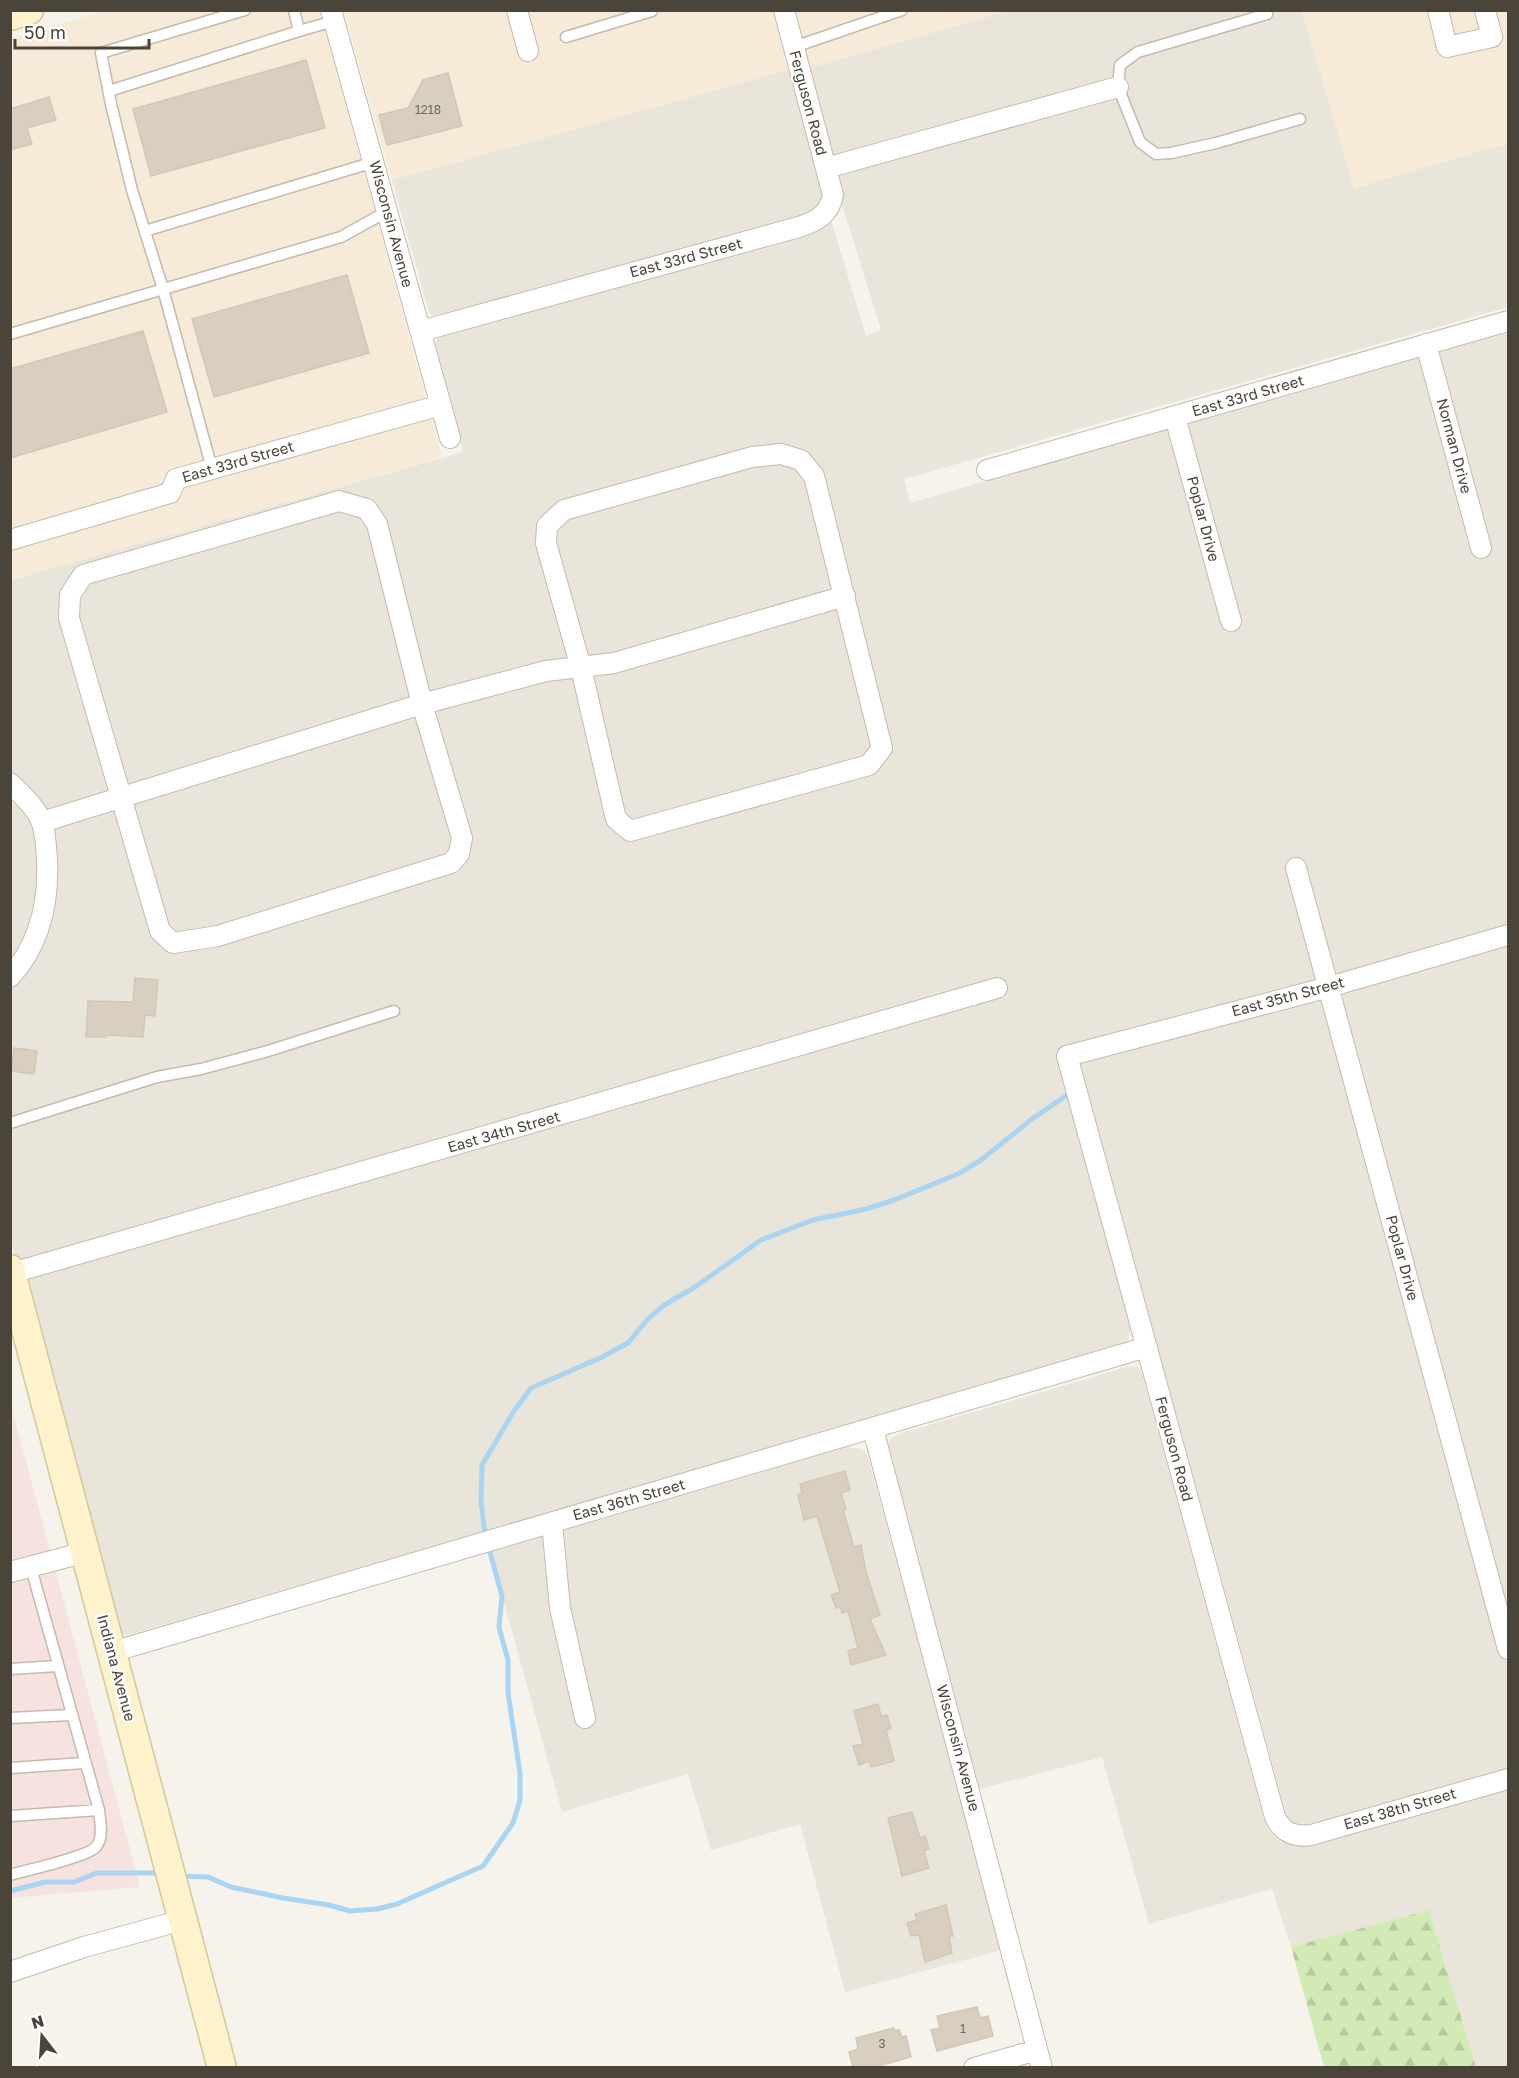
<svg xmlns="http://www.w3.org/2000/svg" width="1519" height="2078" viewBox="0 0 1519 2078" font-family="'Golos Text',sans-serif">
	<defs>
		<pattern id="forest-firs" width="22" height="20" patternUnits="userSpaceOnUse" patternTransform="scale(1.5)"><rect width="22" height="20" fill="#d2eab5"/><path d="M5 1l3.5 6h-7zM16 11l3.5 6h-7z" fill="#b6ca9c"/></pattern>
	</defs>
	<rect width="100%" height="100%" fill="#f6f3ec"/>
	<path fill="#eae5da" d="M1007,11h295l52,177 154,-45v164l-604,172 6,24 598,-173v1737h-32l-47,-157 -138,37 -19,-58 -123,35 -47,-167 -122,32 -94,-342 5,-8 7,-5 233,-68 7,1 4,7 121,442 5,13 13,14 8,-19 -208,-757 -20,5 70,254 -3,15 -7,6 -994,288 -7,-2 -109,-392 -1,-661 453,-128 -28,-108 4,-7 8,-6 384,-111 35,116 15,-6 -40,-129 -35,-132z
		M791,69l34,126 -10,14 -11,8 -361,97 -9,1 -5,-3 -37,-132z
		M848,1447l14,2 6,8 134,493 -157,42 -45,-168 -89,26 -23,-76 -126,38 -72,-260z"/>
	<path fill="#f7ead8" d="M791,10l216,1 -201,58z
		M105,11h215l122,446 -431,123 -1,-542z
		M344,11h431l16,58 -399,111z
		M1302,11h206v132l-154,45z"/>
	<path fill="#f6e3e0" d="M11,1405l129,482 -129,11z"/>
	<path fill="url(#forest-firs)" d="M1429,1910l47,157h-152l-33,-120z"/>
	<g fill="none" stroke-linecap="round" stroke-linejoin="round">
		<path stroke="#a9d4f2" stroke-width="5" d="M179,1876l29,1 23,10 52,11 46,7 21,6 27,-2 20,-5 86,-38 30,-43 7,-23v-27l-12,-80v-33l-9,-33 3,-31 -17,-62 -4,-33 1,-36 32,-54 17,-23 69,-30 28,-15 19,-23 17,-15 31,-18 66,-47 52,-20 53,-11 28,-9 64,-26 23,-14 51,-41 41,-28
			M10,1891l35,-9h29l23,-9h64"/>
	</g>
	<path fill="#d8cfc1" stroke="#d3c7b4" stroke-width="1.5" d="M306,60l19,68 -174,48 -18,-67z
		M448,73l14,53 -75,19 -8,-30 29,-7 15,-28z
		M49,97l7,23 -29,8 5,16 -22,6v-41z
		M347,275l22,78 -155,44 -22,-78z
		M143,331l24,81 -157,46v-89z
		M135,978l23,2 -3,36 -10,-1 -2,22 -37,-2v2h-20l2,-36 45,1z
		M14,1048l23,3 -3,23 -23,-3z
		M845,1471l5,19 -9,3 5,16 -3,1 11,37 7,-2 5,27 14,43 -10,4 16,36 -35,10 -3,-14 10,-3 -10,-37 -6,2 -2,-6 -4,1 -5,-13 9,-3 -23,-76 -13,4 -6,-25 4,-1 -2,-10z
		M878,1704l3,12 6,-1 4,13 -5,2 8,31 -23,6 -2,-6 -10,4 -6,-19 10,-2 -9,-33z
		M912,1812l8,26 5,-2 4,13 -5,2 5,17 -27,8 -14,-58z
		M946,1905l7,31h-4l3,17 -27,9 -6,-27 -8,1 -4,-13 10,-3 -2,-6z
		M977,2007l3,11 8,-2 5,20 -56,15 -6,-21 9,-2 -3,-12z
		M894,2028l1,3 4,-1 3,7 4,-1 5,21 -36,10h-22l-4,-15 9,-3 -2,-11z"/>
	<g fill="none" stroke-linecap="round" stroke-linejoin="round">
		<g stroke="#c2bbae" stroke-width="13">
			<path id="lane" d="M294,10l5,21 35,-10
				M1267,14l-129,38 -18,13 -2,22 22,55 16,12 15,-1 45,-10 84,-24
				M566,37l86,-26
				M794,47l108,-37
				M109,91l190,-60
				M145,231l229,-69
				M10,334l331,-97 47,-26
				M212,469l-49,-180 -31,-99 -21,-86 -10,-51 144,-43
				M10,1123l147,-46 44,-8 67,-18 126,-40
				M10,1669l47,-3
				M10,1718l61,-3
				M10,1768l74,-5
				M10,1816l89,-6
				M10,1875c17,-5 77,-18 86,-28 8,-10 4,-26 3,-37l-68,-242"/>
		</g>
		<g stroke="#c2bbae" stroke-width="22">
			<path id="street" d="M331,10l119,428
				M517,10l11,41
				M1438,10l9,37 45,-10 -7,-27
				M826,168l292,-81
				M421,331l378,-104c18,-6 30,-12 34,-32l-49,-185
				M1426,344l55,204
				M1175,417l56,204
				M781,454l20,6 13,16 68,272 -13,17 -239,66 -14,-12 -35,-151 -35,-125 1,-17 17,-16 188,-53z
				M987,470l521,-149
				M339,501l28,8 10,15 45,180 40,134 -3,16 -8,9 -233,73 -45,7 -13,-12 -91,-313 1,-23 13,-20z
				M10,540l160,-47 6,-14 265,-74
				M10,783c11,11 27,25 32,40 4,11 4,25 5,37 2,44 -7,84 -37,117
				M42,822l380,-118 124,-33 68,-8 231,-67
				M1296,868l212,781
				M1508,935l-179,52 -262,69 208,761c8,16 19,20 36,18l197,-56
				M12,1273l985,-285
				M873,1429l169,639
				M552,1523l8,85 25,110
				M10,1572l76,-20
				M112,1652l1035,-305
				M10,1972l74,-25 99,-27
				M974,2068l63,-18"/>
		</g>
		<g stroke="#d6c79b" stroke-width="31">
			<path id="secondary" d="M10,16l19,-6
				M10,1269l212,799"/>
		</g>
		<use href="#lane" stroke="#fff" stroke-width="10"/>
		<use href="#street" stroke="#fff" stroke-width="20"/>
		<use href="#secondary" stroke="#fff3cd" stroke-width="28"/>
	</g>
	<g text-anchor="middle" stroke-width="5" stroke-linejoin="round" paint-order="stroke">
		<g font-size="12" fill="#6e675b">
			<text x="428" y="114">1218</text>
			<text x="963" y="2033">1</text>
			<text x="882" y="2048">3</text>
		</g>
		<g font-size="15" fill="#4b4439" stroke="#fff">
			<text transform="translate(808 103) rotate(75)" y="5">Ferguson Road</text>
			<text transform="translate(391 224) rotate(75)" y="5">Wisconsin Avenue</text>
			<text transform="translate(686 258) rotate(-15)" y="5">East 33rd Street</text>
			<text transform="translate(1248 396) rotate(-16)" y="5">East 33rd Street</text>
			<text transform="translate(1454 446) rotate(75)" y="5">Norman Drive</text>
			<text transform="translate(238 462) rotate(-16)" y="5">East 33rd Street</text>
			<text transform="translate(1203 519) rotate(75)" y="5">Poplar Drive</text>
			<text transform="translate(1288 997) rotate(-15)" y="5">East 35th Street</text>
			<text transform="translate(504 1132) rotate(-16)" y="5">East 34th Street</text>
			<text transform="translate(1402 1258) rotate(75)" y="5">Poplar Drive</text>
			<text transform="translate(1174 1449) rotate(75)" y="5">Ferguson Road</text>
			<text transform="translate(629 1500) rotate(-16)" y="5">East 36th Street</text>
			<text transform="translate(116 1668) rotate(75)" y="5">Indiana Avenue</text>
			<text transform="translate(958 1748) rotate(75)" y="5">Wisconsin Avenue</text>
			<text transform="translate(1400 1809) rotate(-16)" y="5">East 38th Street</text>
		</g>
	</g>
	<rect width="1519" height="2078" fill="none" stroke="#4b4439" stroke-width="24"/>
	<g transform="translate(42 2036) rotate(343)" stroke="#ffffff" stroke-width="4.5" paint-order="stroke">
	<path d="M0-4.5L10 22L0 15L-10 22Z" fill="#4b4439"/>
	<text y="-9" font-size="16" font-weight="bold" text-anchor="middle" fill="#4b4439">N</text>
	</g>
	<path d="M15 39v9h134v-9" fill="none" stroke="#4b4439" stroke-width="3"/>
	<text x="24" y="39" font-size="18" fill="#4b4439" stroke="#ffffff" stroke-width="4.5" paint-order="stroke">50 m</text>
</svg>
